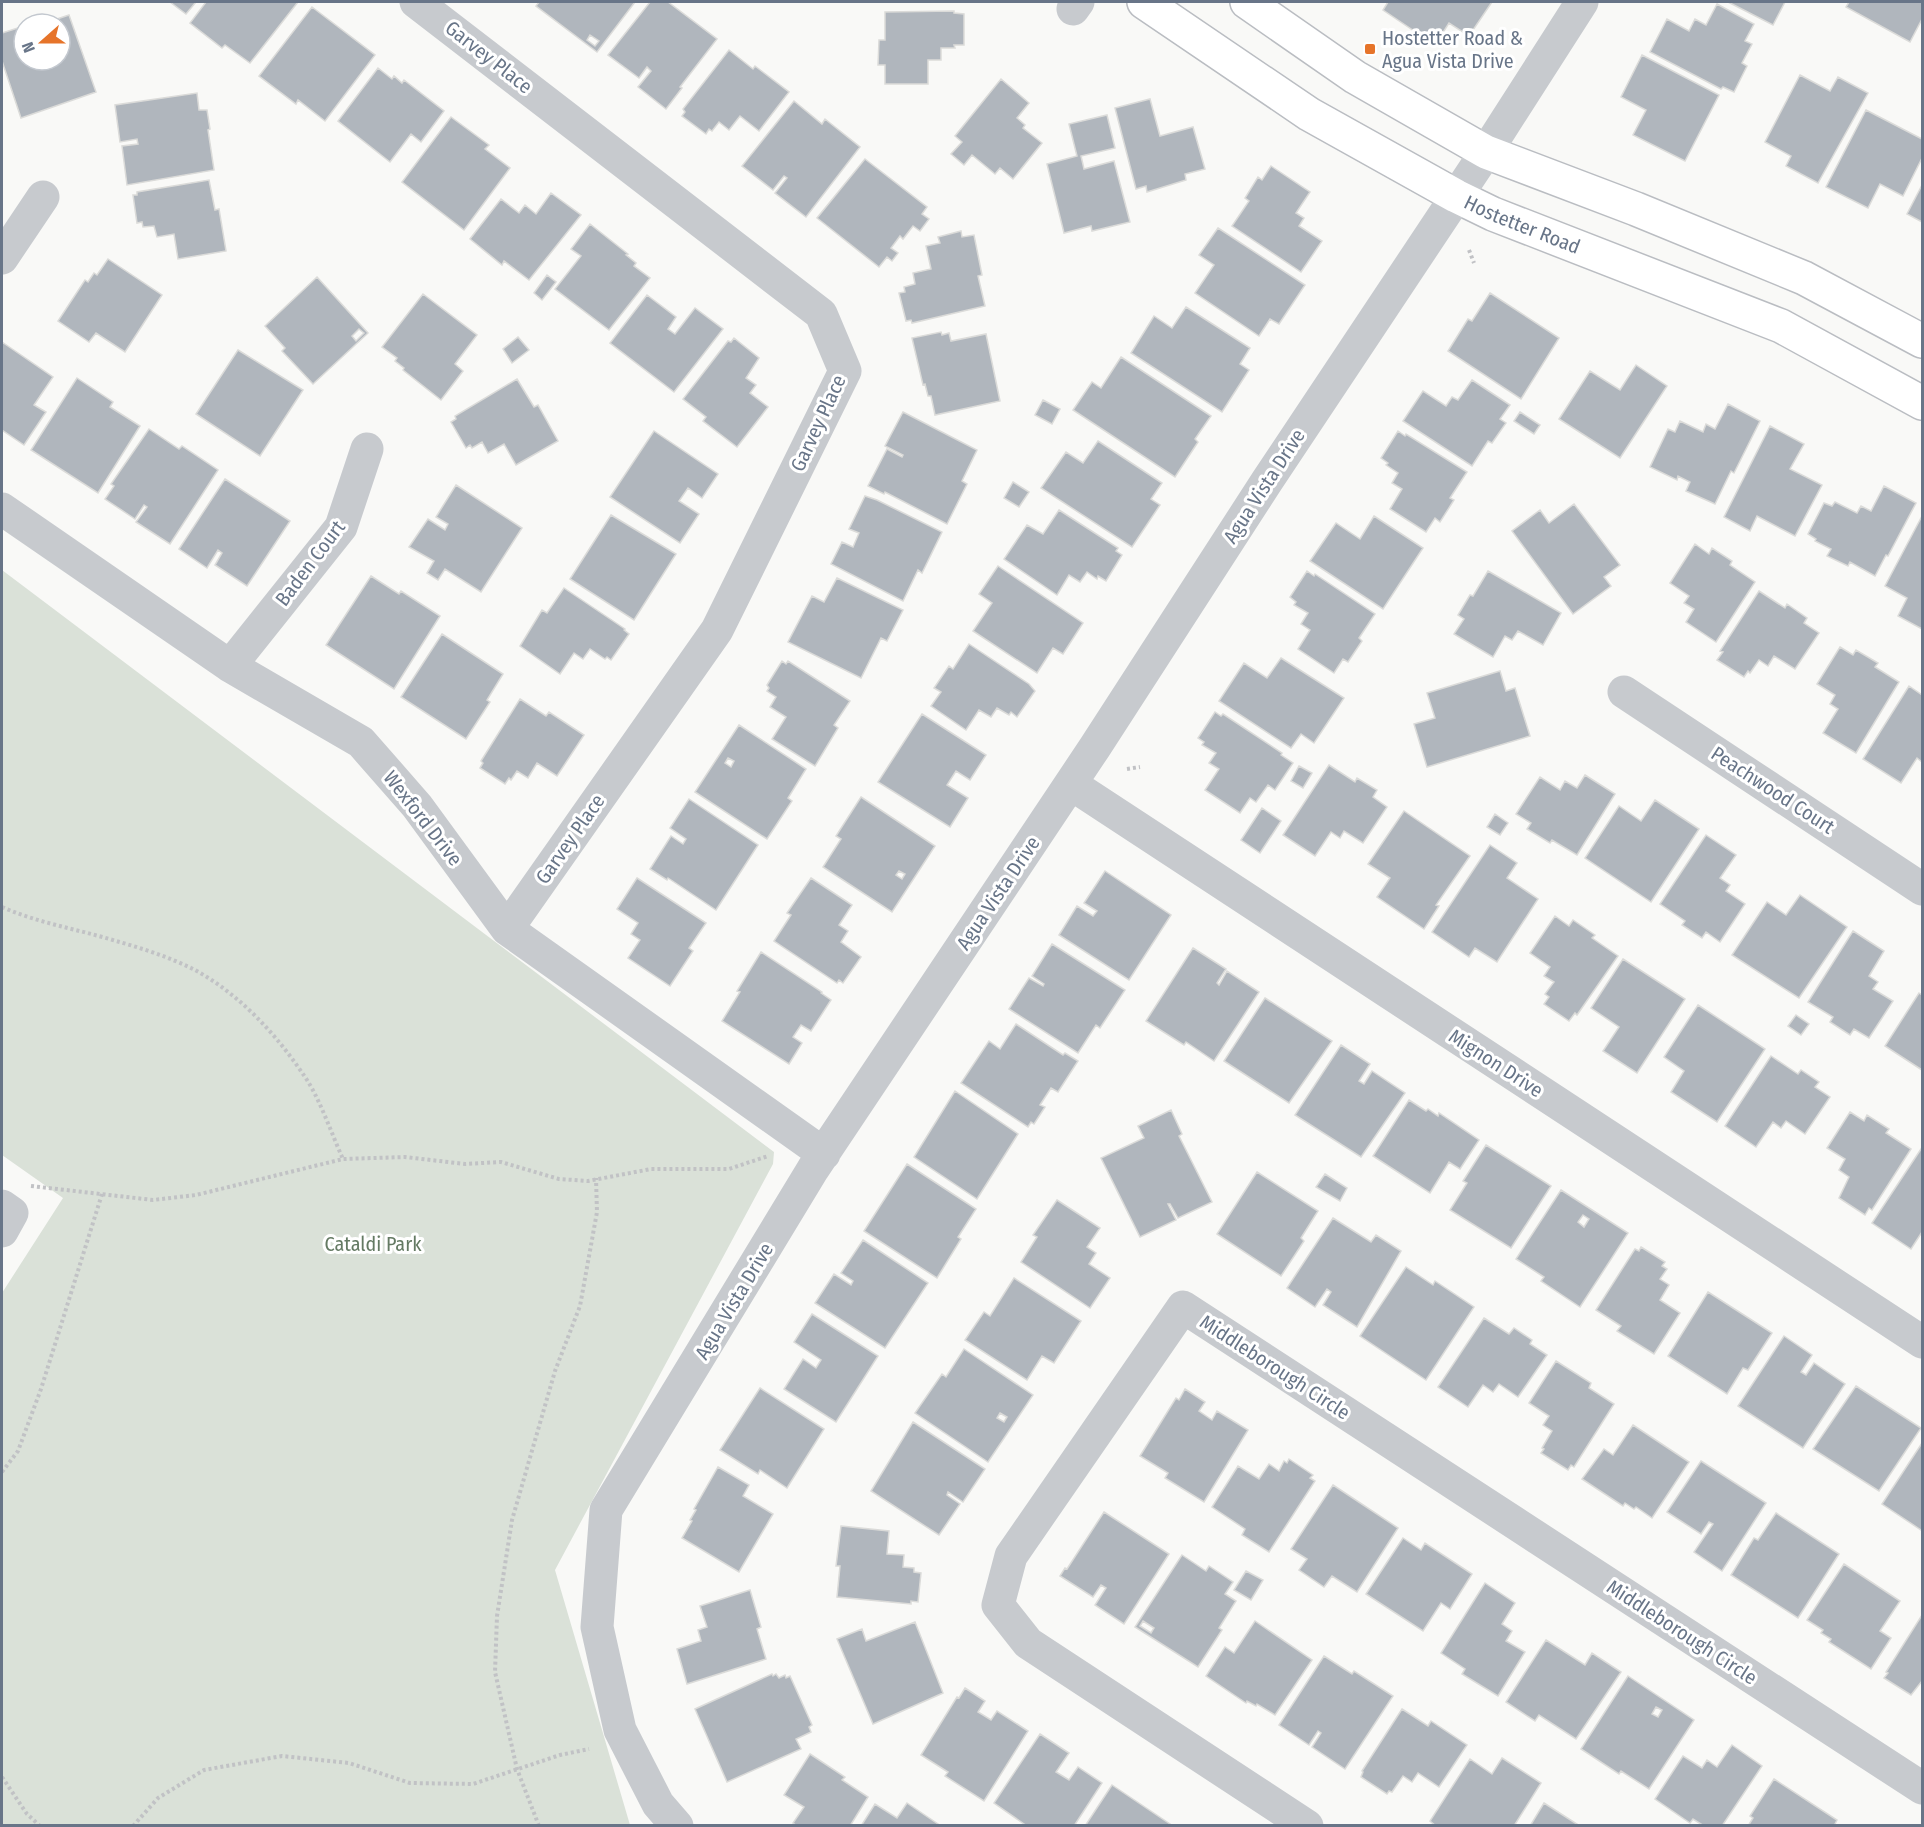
<svg xmlns="http://www.w3.org/2000/svg" width="1924" height="1827" viewBox="0 0 1924 1827" font-family="'Fira Sans Condensed',sans-serif">
	<rect width="100%" height="100%" fill="#f9f9f7"/>
	<path fill="#dae1d8" d="M2,570l772,582 -1,12 -218,406 75,255h-628v-532l61,-95 -61,-43z"/>
	<path fill="#b0b6bd" stroke="#dbdbd9" stroke-width="1.5" fill-rule="evenodd" d="M170,2h26l-10,12z
		M206,2h92l-48,61 -25,-18 -3,3 -32,-25z
		M539,2h96l-38,50 -61,-46zM590,35l9,6 -4,5 -8,-6z
		M650,2h18l49,37 -37,48 2,1 -16,21 -28,-22 13,-16 -4,-4 -8,11 -31,-23z
		M1388,2h104l-23,34 -20,-13 -14,22 -52,-35z
		M1728,2h57l-12,23z
		M1849,2h73v17l-12,23 -64,-35z
		M1717,4l37,20 -9,17 7,3 -10,19 5,3 -13,26 -11,-5 -2,2 -71,-37 17,-33 22,12 6,-12 11,6z
		M312,7l63,48 -50,66 -27,-21 -2,4 -37,-28z
		M954,11v2l10,1v31h-10l1,3h-14v12h-13v24h-43v-19h-7l1,-25h6v-28z
		M69,15l27,77 -75,26 -19,-57v-28l22,-7v34h36v-36h-18z
		M729,50l24,19 2,-3 34,26 -30,39 -19,-15 -11,14 -10,-8 -7,9 -3,-2 -3,5 -24,-18 3,-4 -2,-3z
		M1642,55l77,40 -34,66 -52,-26 13,-25 -25,-13z
		M378,68l14,11 2,-3 8,7 2,-3 40,31 -23,31 -10,-8 -21,28 -52,-41z
		M1800,75l30,16 8,-14 30,16 -50,90 -32,-17 5,-10 -26,-14z
		M1001,79l28,24 -12,15 8,7 -2,3 19,15 -29,36 -13,-11 -5,6 -23,-19 -8,10 -13,-11 11,-12 -7,-6z
		M197,93l2,17h8l3,19 -2,1 6,40 -87,15 -5,-39 16,-2 -1,-5 -17,3 -5,-37z
		M1150,99l10,37 33,-9 12,42 -20,5 1,6 -39,12 -1,-6 -10,3 -21,-81z
		M794,101l28,23 3,-5 35,28 -54,70 -31,-24 12,-15 -3,-2 -11,14 -31,-24z
		M1866,110l56,29v19l-19,38 -23,-12 -12,24 -42,-21z
		M1107,115l8,33 -34,8 3,13 30,-8 16,61 -38,9 -1,-5 -27,7 -17,-69 30,-8 -8,-32z
		M451,117l38,28 -4,4 25,19 -46,62 -62,-48z
		M865,159l62,48 -5,7 7,5 -9,12 -7,-5 -10,13 -3,-3 -9,12 7,5 -6,8 -5,-4 -8,10 -62,-49z
		M1271,166l39,26 -14,21 8,5 -5,8 23,15 -21,31 -69,-46 17,-25 -4,-3 13,-21 4,3z
		M209,180l6,30 4,-1 7,42 -48,8 -4,-25 -17,3 -3,-11 -11,1 -1,-5 -5,1 -4,-28h4v-3z
		M1922,185v37l-15,-8z
		M551,193l30,22 -52,65 -25,-19 -2,4 -32,-26 31,-40 18,14 6,-8 11,9z
		M590,224l38,30 -2,1 10,8 -2,3 16,12 -41,52 -54,-41 26,-33 -10,-7z
		M1218,228l87,57 -26,39 -9,-5 -11,17 -64,-43 19,-28 -15,-10z
		M961,231l1,6 12,-2 8,40 -4,1 7,30 -73,17 -1,-3 -5,1 -7,-28 6,-1 -1,-5 11,-3 -2,-11 18,-4 -5,-23 14,-3 -2,-6z
		M108,259l54,36 -37,57 -29,-19 -7,9 -31,-21 27,-41 3,2 6,-9 3,2z
		M547,275l9,7 -14,18 -8,-7z
		M317,277l51,56 -55,51 -31,-33 3,-3 -20,-22zM359,329l5,4 -8,8 -4,-5z
		M1490,293l69,45 -38,61 -73,-48 20,-32 4,2z
		M423,294l54,41 -22,29 8,7 -22,29 -38,-30 1,-2 -9,-7 2,-3 -15,-11z
		M647,295l29,22 -8,12 7,5 20,-26 28,21 -49,63 -64,-49z
		M1186,307l64,41 -10,16 9,6 -27,42 -91,-59 23,-37 18,12z
		M941,332l1,3 7,-2 2,8 35,-7 14,67 -65,14 -4,-19h-3l-3,-12 -2,1 -11,-47z
		M518,337l11,13 -17,13 -9,-14z
		M734,338l25,20 -13,20 10,7 -6,8 18,14 -31,40 -34,-26 3,-4 -23,-18 45,-58 3,1z
		M2,342l51,35 -19,28 12,7 -22,33 -22,-15z
		M238,350l65,40 -43,66 -64,-42z
		M1121,357l90,59 -16,23 3,3 -23,35 -102,-67 19,-28 9,6z
		M1636,365l31,21 -47,72 -61,-39 31,-48 30,19z
		M77,378l36,24 -3,5 30,19 -42,67 -67,-43z
		M517,379l17,28 4,-2 20,36 -42,24 -12,-21 -16,9 -6,-11 -10,6 -2,-3 -4,3 -15,-26 5,-3 -1,-3z
		M1472,380l38,25 -10,14 6,4 -14,20 -4,-2 -16,25 -69,-45 20,-30 23,15 6,-9 6,3z
		M1043,400l17,9 -8,15 -17,-9z
		M1728,404l32,17 -26,52 -3,-2 -16,33 -29,-13 4,-9 -12,-6 -1,4 -27,-13 18,-38 7,3 5,-11 23,11 3,-8 9,5z
		M903,412l74,38 -15,31 5,3 -20,40 -62,-32 -1,2 -16,-8 19,-37 15,8 1,-2 -18,-9z
		M1520,412l20,13 -6,9 -20,-13z
		M1770,426l34,18 -14,25 32,16 -27,51 -38,-20 -7,15 -26,-14z
		M149,429l30,20 3,-3 36,24 -48,74 -34,-22 11,-15 -3,-2 -9,14 -30,-20 9,-13 -3,-2z
		M654,431l64,43 -16,24 -14,-10 -9,13 20,13 -19,29 -70,-46z
		M1398,431l7,5 1,-2 61,38 -17,26 4,2 -14,22 -5,-4 -9,14 -36,-23 12,-20 -10,-6 6,-10 -12,-8 2,-2 -7,-5z
		M1098,441l64,42 -11,16 9,6 -28,42 -91,-59 25,-36 17,11z
		M225,479l65,42 -43,65 -32,-21 7,-12 -4,-3 -11,18 -28,-19z
		M1013,482l16,10 -10,15 -15,-9z
		M456,485l66,43 -41,64 -36,-23 -7,11 -11,-7 7,-12 -25,-14 19,-28 17,11 3,-6 -12,-7z
		M1884,486l32,17 -28,53 -2,-1 -11,21 -25,-14 -2,4 -21,-10 4,-7 -16,-8 1,-2 -8,-5 16,-31 8,3 3,-4 22,11 4,-7 10,5z
		M865,496l12,4 65,32 -20,41 -4,-3 -15,31 -72,-37 11,-22 11,5 6,-14 -10,-4z
		M1574,504l46,61 -16,12 7,9 -38,28 -61,-83 28,-21 9,13z
		M1059,510l59,38 -2,3 6,4 -16,26 -8,-5 -1,3 -10,-7 -7,10 -11,-7 -12,20 -53,-36 23,-34 16,9z
		M611,515l65,39 -42,66 -64,-41z
		M1374,516l49,32 -40,61 -73,-48 26,-38 24,16z
		M1922,516v113l-24,-13 9,-18 -22,-12z
		M1695,544l14,10 3,-6 20,13 -2,4 25,17 -39,60 -30,-20 8,-13 -10,-6 5,-7 -19,-13z
		M998,566l85,57 -20,31 -10,-6 -16,25 -64,-42 19,-28 -13,-9z
		M1307,571l7,5 1,-2 60,40 -16,24 3,3 -14,21 -5,-3 -9,14 -36,-24 12,-19 -9,-6 7,-11 -14,-8 2,-3 -6,-5z
		M1488,571l73,42 -18,32 -25,-14 -6,9 -7,-4 -12,21 -39,-23 10,-15 -6,-4 12,-20 3,1z
		M371,576l28,18 2,-3 39,25 -46,73 -68,-44z
		M837,578l66,32 -16,31 -6,-3 -20,40 -73,-36 24,-46 12,6z
		M564,588l61,41 -1,1 5,4 -18,26 -4,-3 -2,2 -15,-10 -7,10 -9,-6 -14,21 -40,-28 22,-36 5,3z
		M1759,591l26,17 2,-4 20,14 -3,5 15,10 -24,36 -21,-13 -6,10 -9,-6 -9,13 -2,-2 -4,6 -27,-17 6,-8 -3,-1z
		M442,634l61,40 -16,26 3,2 -24,37 -65,-42z
		M969,644l60,40 6,7 -18,26 -6,-5 -2,3 -12,-7 -6,9 -12,-7 -13,20 -35,-24 10,-14 -7,-4 15,-22 4,3z
		M1840,647l13,8 3,-5 22,13 -3,4 24,15 -43,71 -33,-20 15,-24 -8,-5 5,-9 -18,-11z
		M1281,658l63,40 -30,45 -13,-9 -10,14 -72,-47 25,-38 23,15z
		M782,661l4,3 2,-3 62,40 -16,24 4,3 -23,38 -43,-27 14,-22 -16,-10 6,-10 -9,-6 2,-3 -2,-3z
		M1500,671l6,20 9,-3 15,48 -103,31 -13,-43 21,-6 -8,-25z
		M1909,686l13,9v67l-5,-4 -16,25 -38,-24z
		M520,699l26,17 3,-4 35,23 -27,41 -20,-13 -9,15 -11,-7 -6,9 -2,-2 -4,6 -25,-16 3,-5 -2,-2z
		M1215,712l6,4 2,-2 59,39 -1,2 12,8 -18,27 -7,-5 -12,17 -6,-4 -10,15 -35,-23 14,-21 -10,-6 7,-10 -14,-8 2,-3 -6,-4z
		M922,714l64,41 -16,25 -14,-9 -9,14 21,13 -18,29 -72,-45z
		M739,725l67,44 -18,29 4,3 -25,38 -72,-47zM728,758l6,3 -3,6 -6,-4z
		M1329,765l26,17 2,-4 20,12 -4,7 14,10 -24,36 -19,-12 -4,7 -9,-6 -16,24 -32,-21z
		M1299,766l13,7 -9,15 -12,-7z
		M1585,775l30,19 -38,61 -25,-15 -2,3 -23,-14 4,-6 -15,-9 24,-37 20,13 5,-9 12,7z
		M861,797l74,49 -43,66 -69,-45 18,-28 -5,-3zM899,871l6,3 -3,5 -6,-4z
		M689,799l69,46 -42,65 -48,-32 -1,2 -17,-11 21,-33 12,8 3,-5 -16,-11z
		M1655,800l44,29 -48,73 -66,-44 34,-52 22,15z
		M1262,808l19,13 -21,32 -19,-13z
		M1404,811l66,45 -34,49 3,1 -15,23 -47,-32 13,-19 -22,-14z
		M1495,814l13,9 -8,12 -13,-8z
		M1706,835l30,20 -16,23 10,7 -4,6 19,13 -25,38 -14,-10 -4,6 -20,-13 3,-4 -25,-17z
		M1490,845l27,18 -10,15 31,21 -41,63 -22,-14 -6,9 -37,-25z
		M1105,871l66,44 -42,65 -70,-45 18,-29 16,10 4,-5 -13,-8z
		M637,878l69,45 -17,25 4,3 -23,35 -42,-28 12,-18 -9,-6 7,-11 -21,-14z
		M811,878l41,27 -13,20 9,6 -7,11 20,15 -18,26 -4,-3 -2,3 -63,-42 17,-26 -4,-2z
		M1800,895l47,32 -48,71 -67,-43 35,-53 19,13z
		M1555,916l14,10 4,-6 22,15 -3,3 26,18 -41,59 -2,-2 -6,8 -25,-17 5,-7 -4,-3 9,-12 -10,-6 6,-9 -20,-14z
		M1853,931l31,20 -15,25 9,6 -5,7 20,12 -24,37 -15,-9 -4,6 -20,-13 3,-5 -25,-15z
		M1052,944l73,46 -25,38 -4,-3 -18,28 -69,-44 20,-31 14,8 1,-2 -12,-8z
		M1193,948l33,21 -9,14 2,2 8,-14 32,21 -45,69 -28,-19 -2,3 -38,-24z
		M761,952l61,40 -1,1 10,7 -20,31 -10,-6 -8,12 9,6 -13,21 -67,-43 18,-29 -3,-1z
		M1623,959l62,40 -48,74 -34,-22 16,-24 -28,-19z
		M1919,993l3,2v75l-37,-24z
		M1265,998l67,43 -43,62 -65,-42z
		M1698,1005l67,44 -48,73 -46,-30 13,-21 -20,-14z
		M1796,1015l13,9 -8,11 -13,-9z
		M1016,1024l47,31 2,-2 13,8 -20,31 -7,-4 -11,17 5,2 -11,17 -3,-2 -3,5 -67,-44 28,-42 11,8z
		M1341,1045l29,19 -11,17 5,3 8,-13 33,22 -44,64 -66,-42z
		M1771,1056l27,18 3,-4 18,12 -4,5 15,10 -25,37 -19,-13 -5,7 -8,-6 -17,25 -31,-21z
		M955,1091l63,43 -41,65 -63,-42z
		M1409,1100l17,11 2,-2 10,7 1,-3 40,27 -19,29 -11,-7 -19,31 -57,-37z
		M1171,1110l11,24 -3,2 33,66 -34,16 -8,-14h-2l8,16 -36,17 -39,-79 43,-20 -6,-12z
		M1850,1112l14,9 3,-6 22,14 -3,4 25,16 -39,61 -3,-2 -4,7 -26,-17 10,-21 -10,-7 6,-11 -18,-11z
		M1486,1145l65,41 -40,62 -61,-38 17,-27 -4,-2z
		M1921,1149l1,1v82l-11,17 -39,-26z
		M907,1164l69,45 -18,28 3,2 -24,39 -73,-47z
		M1257,1172l61,39 -17,27 3,3 -23,35 -64,-42z
		M1325,1174l22,14 -7,13 -24,-14z
		M1561,1190l67,43 -48,74 -39,-26 3,-4 -28,-18zM1583,1215l6,4 -5,8 -6,-5z
		M1057,1200l43,28 -13,19 9,6 -7,11 21,14 -20,30 -69,-46 16,-25 -4,-2z
		M1333,1218l38,24 5,-7 25,16 -44,76 -34,-22 8,-13 -4,-3 -12,18 -28,-19z
		M863,1240l65,43 -43,65 -70,-45 19,-29 17,11 2,-4 -12,-8z
		M1641,1247l24,15 -3,4 5,3 -7,10 9,6 -9,15 20,13 -26,41 -37,-23 4,-5 -25,-16 39,-61 4,2z
		M1406,1267l27,18 2,-4 39,26 -48,73 -66,-44z
		M1014,1278l67,43 -27,42 -12,-7 -15,24 -62,-40 19,-28 6,4z
		M1708,1292l64,41 -24,37 -5,-2 -16,26 -59,-38z
		M812,1314l66,42 -42,66 -52,-33 19,-30 13,9 5,-8 -27,-18z
		M1484,1318l25,16 5,-6 18,12 -2,4 17,11 -29,42 -19,-13 -6,8 -10,-7 -15,22 -30,-20z
		M1784,1336l28,19 -11,17 5,3 8,-12 31,21 -42,64 -65,-42z
		M964,1349l69,46 -45,67 -73,-49 27,-39 4,3zM1000,1413l7,4 -3,5 -7,-4z
		M1556,1361l35,22 -2,5 25,16 -40,63 -3,-2 -3,5 -27,-17 3,-4 -2,-1 10,-17 -9,-6 6,-9 -20,-13z
		M1856,1386l65,42 -42,63 -66,-42z
		M760,1388l64,41 -37,59 -27,-18 -2,4 -38,-24z
		M1185,1389l20,13 -6,9 13,9 5,-9 31,19 -44,72 -39,-24 3,-5 -28,-17 36,-58 3,2z
		M913,1422l72,47 -22,33 -15,-10 -1,3 13,9 -21,31 -68,-44z
		M1633,1425l56,37 -37,56 -16,-11 -2,2 -9,-6 -2,3 -41,-27 22,-30 9,6z
		M1922,1443v86l-1,1 -39,-26z
		M1289,1459l24,16 -3,3 5,3 -46,71 -27,-17 3,-6 -33,-22 26,-41 21,13 10,-15 10,7 5,-10 3,2z
		M1701,1461l65,42 -44,68 -28,-19 19,-28 -4,-2 -8,12 -34,-22z
		M718,1467l31,18 -6,11 30,18 -34,58 -57,-34 10,-17 -2,-1 6,-10 -2,-1z
		M1333,1485l65,43 -41,64 -25,-16 -8,11 -25,-17 8,-11 -16,-10z
		M1104,1512l65,42 -45,70 -29,-19 11,-17 -5,-3 -8,12 -33,-21 5,-8 2,1z
		M1776,1513l63,41 -41,64 -67,-43 23,-37 4,2z
		M841,1526l48,5 -2,23 17,1 -1,12 11,1v4l7,1 -3,29 -7,-1v3l-74,-7 3,-31h-4z
		M1403,1538l18,12 4,-7 47,31 -22,35 -9,-6 -18,28 -57,-37z
		M1182,1555l24,16 3,-5 24,16 -8,12 11,7 -17,27 3,2 -24,37 -63,-40zM1143,1621l11,7 -3,5 -11,-7z
		M1844,1564l56,37 -20,30 11,7 -20,31 -42,-27 2,-3 -10,-6 2,-3 -16,-10z
		M1246,1571l17,9 -12,20 -17,-10z
		M1485,1583l30,20 -13,21 10,7 -6,10 19,11 -27,44 -36,-22 3,-5 -24,-16z
		M750,1590l11,37 -4,2 9,30 -79,25 -10,-35 24,-8 -3,-11 9,-3 -7,-21z
		M1922,1615v66l-11,14 -27,-17 4,-5 -2,-1z
		M1255,1621l57,39 -37,55 -18,-11 -1,2 -9,-5 -1,2 -40,-27 19,-29 9,6z
		M915,1622l28,71 -70,31 -36,-85 25,-10 4,12z
		M1546,1640l39,25 7,-12 29,19 -45,67 -37,-24 -4,6 -29,-19z
		M1324,1656l28,18 2,-3 39,25 -48,73 -33,-22 9,-14 -3,-2 -9,14 -30,-20z
		M772,1674l1,2 3,-2 3,4 6,-3 1,3 4,-2 22,49 -3,2 2,5 -15,7 5,10 -74,33 -32,-73z
		M1628,1676l66,44 -45,69 -28,-18 -2,3 -38,-25zM1656,1707l6,3 -4,7 -6,-3z
		M965,1688l20,13 -7,11 13,8 6,-9 31,20 -44,70 -39,-25 3,-4 -27,-17 36,-58 2,1z
		M1402,1709l26,17 3,-5 36,24 -28,42 -21,-14 -6,9 -9,-6 -11,16 -3,-1 -2,3 -26,-17 2,-5 -1,-1z
		M1040,1734l29,19 -13,19 13,8 9,-13 24,16 -28,43h-47l-33,-23z
		M1732,1745l30,21 -40,60h-18l-11,-7 -3,4 -35,-24 28,-43 19,12 5,-8 10,7z
		M810,1754l35,23 -3,3 26,17 -18,29h-53l-4,-3 11,-16 -20,-12z
		M1502,1758l39,25 -27,43h-78l-6,-5 40,-62 22,15z
		M1774,1779l63,41 -3,6h-86l5,-8 -3,-2z
		M1112,1785l61,41h-88z
		M907,1803l31,21 -1,2h-76l14,-22 22,14z
		M1544,1803l36,23h-50z"/>
	<g fill="none" stroke-linecap="round" stroke-linejoin="round">
		<g stroke="#babdc2" stroke-width="36">
			<g id="major">
				<path id="s1" d="M1144,2l165,112 147,82 37,18 288,112 141,77"/>
				<path d="M1247,2l108,75 131,75 150,57 168,69 118,63"/>
			</g>
		</g>
		<path stroke="#c1c2c5" stroke-width="4" stroke-dasharray="3 3" stroke-linecap="butt" d="M1469,250l5,13
			M1127,769l13,-2
			M2,907c36,16 75,22 114,34 25,7 53,16 77,28 47,25 85,67 114,111 14,22 25,55 36,79
			M31,1186l122,14 43,-5 147,-36 62,-2 60,7 36,-2 58,17 29,2 63,-12h78l39,-13
			M2,1472l16,-21 23,-62 61,-195
			M2,1777l25,37 13,12
			M133,1826l25,-28 46,-28 78,-14 67,7 61,20 63,1 87,-29 29,-6
			M539,1826l-22,-57 -22,-97 2,-56 15,-96 43,-149 25,-65 17,-94 -1,-34"/>
		<path stroke="#c7cace" stroke-width="33" d="M416,2l405,312 24,57 -128,259 -210,299
			M1073,9l5,-7
			M2,258l41,-61
			M2,509l228,157 131,76 56,64 90,123 317,225
			M230,666l111,-139 26,-78
			M1624,692l298,197
			M1071,784l851,558
			M2,1206l10,7 -10,18
			M677,1826l-19,-22 -38,-74 -23,-103 9,-117 207,-341 282,-422 172,-266 219,-329 96,-150
			M1307,1826l-279,-183 -30,-38 13,-49 172,-249 739,481"/>
		<use href="#major" stroke="#fff" stroke-width="33"/>
	</g>
	<rect fill="#e6742a" stroke="#fff" stroke-width="2" x="1364" y="43" width="12" height="12" rx="3"/>
	<g text-anchor="middle" stroke-width="6" stroke-linejoin="round" paint-order="stroke">
		<g font-size="20" fill="#687588" stroke="#fff" text-anchor="start">
			<text x="1382" y="45">Hostetter Road &amp;<tspan x="1382" dy="23">Agua Vista Drive</tspan></text>
		</g>
		<g font-size="20" fill="#687588" stroke="#fff">
			<text transform="translate(489 57) rotate(38)" y="7">Garvey Place</text>
			<text dy="7" stroke="none"><textPath href="#s1" startOffset="440">Hostetter Road</textPath></text>
			<text transform="translate(818 423) rotate(-65)" y="7">Garvey Place</text>
			<text transform="translate(1264 486) rotate(-57)" y="7">Agua Vista Drive</text>
			<text transform="translate(310 563) rotate(-53)" y="7">Baden Court</text>
			<text transform="translate(1773 790) rotate(33)" y="7">Peachwood Court</text>
			<text transform="translate(423 818) rotate(52)" y="7">Wexford Drive</text>
			<text transform="translate(570 839) rotate(-55)" y="7">Garvey Place</text>
			<text transform="translate(998 893) rotate(-56)" y="7">Agua Vista Drive</text>
			<text transform="translate(1496 1063) rotate(33)" y="7">Mignon Drive</text>
			<text transform="translate(734 1301) rotate(-59)" y="7">Agua Vista Drive</text>
			<text transform="translate(1275 1367) rotate(33)" y="7">Middleborough Circle</text>
			<text transform="translate(1682 1632) rotate(33)" y="7">Middleborough Circle</text>
		</g>
		<g font-size="20" fill="#647a63" stroke="#fff">
			<text x="373" y="1251">Cataldi Park</text>
		</g>
	</g>
	<rect width="1924" height="1827" fill="none" stroke="#687588" stroke-width="6"/>
	<g transform="translate(42 42) rotate(249)"><circle r="28" fill="#ffffff" stroke="#c3c8cf" stroke-width="1.5"/>
	<path d="M0-4.5L10 22L0 15L-10 22Z" fill="#e6742a"/>
	<text y="-9" font-size="16" font-weight="bold" text-anchor="middle" fill="#687588">N</text>
	</g>
</svg>
